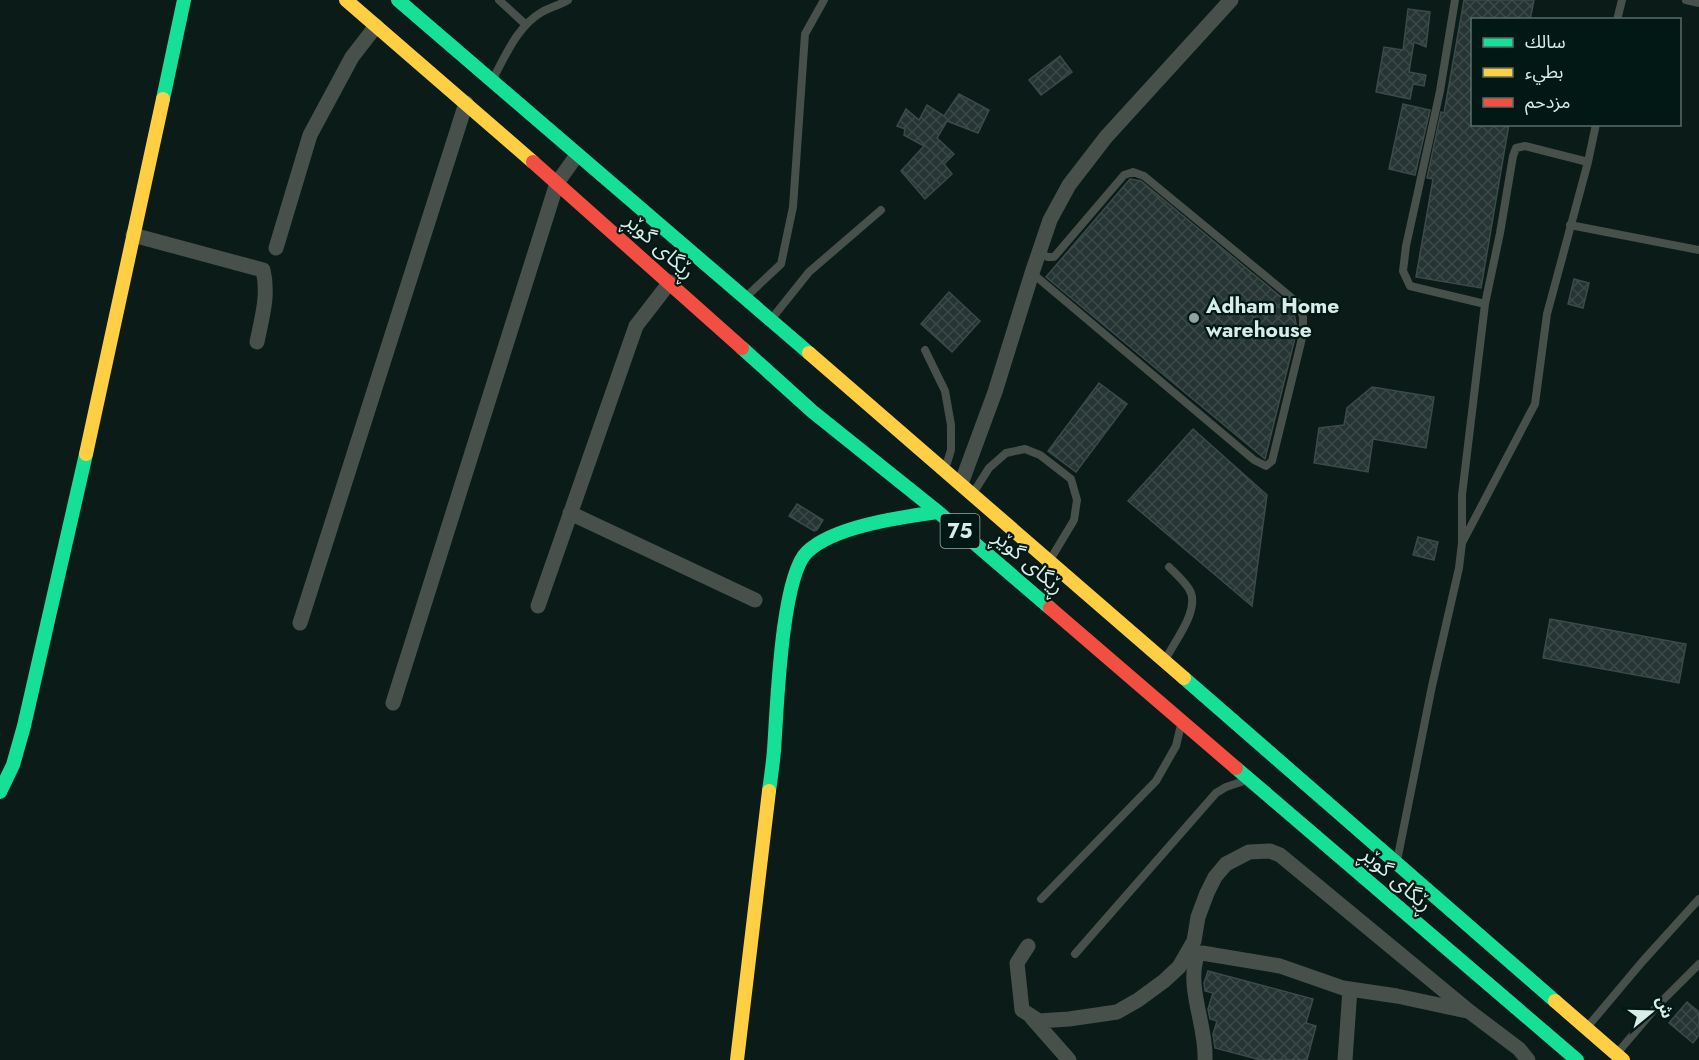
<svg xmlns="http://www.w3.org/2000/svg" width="1699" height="1060" viewBox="0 0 1699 1060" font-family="Jost,'Noto Sans Arabic',sans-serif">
	<defs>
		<pattern id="building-cross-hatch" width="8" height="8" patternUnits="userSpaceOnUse" patternTransform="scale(1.5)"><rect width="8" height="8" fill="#263533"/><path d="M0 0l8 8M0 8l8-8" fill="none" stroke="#3b4947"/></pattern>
	</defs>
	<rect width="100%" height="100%" fill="#0a1b18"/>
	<path fill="url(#building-cross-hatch)" stroke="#3c4a4a" stroke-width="1.5" d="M1464,0h70l-4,20h-57v104h36l-28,164 -65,-11 17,-98 -6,-1 14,-66 3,1z
		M1408,9l22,3 -4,35 -12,-5 -5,30 17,3 -2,11 -11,-2 -3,15 -34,-7 8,-45 19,3z
		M1060,56l12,16 -31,23 -12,-15z
		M959,94l30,16 -11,23 -31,-12 -10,17 17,16 -10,10 8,10 -27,25 -24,-28 23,-25 -20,-11 1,-6 -8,-3 9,-17 13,11 8,-15 17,11z
		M1403,104l27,6 -15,65 -26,-6z
		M1130,179l11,2 152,126 4,23 -32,129 -219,-182z
		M1574,279l15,4 -6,25 -15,-4z
		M949,292l31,29 -28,31 -31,-28z
		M1099,383l28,21 -51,68 -28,-21z
		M1372,387l62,10 -8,51 -53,-9 -5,33 -54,-9 5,-35 25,-3 3,-17z
		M1193,429l74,66 -15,111 -124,-105z
		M797,504l26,16 -6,10 -3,1 -25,-15z
		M1418,537l20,5 -4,18 -21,-5z
		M1550,619l136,25 -7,39 -136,-25z
		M1208,971l105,28 -7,24 10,3 -9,34h-46l-46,-12 -2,-14 4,-13 -7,-2 -2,-10 5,-16 -8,-2 -1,-8z
		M1687,1002l12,10v23l-6,8 -24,-20z"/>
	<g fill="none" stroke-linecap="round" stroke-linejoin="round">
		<path stroke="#47504a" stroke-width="8" d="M499,0l26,24
			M1455,0l-15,91 -34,155 -3,25 7,15 75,18
			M1686,0l13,3
			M1617,20l5,-20
			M495,75c12,-23 24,-50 47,-63 9,-5 18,-7 26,-12
			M1570,225l129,25
			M1032,273l222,187 12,6 6,-5 31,-127v-17l-5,-14 -154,-127 -11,-4 -9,3 -70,82h-6l-9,-4
			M748,295l33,-31 12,-57 12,-173 19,-34
			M773,317l36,-45 72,-62
			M925,350l20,41 6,34v25l-4,13
			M975,490l14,-22 17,-15 19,-4 15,6 31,24 6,21 -3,20 -21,35
			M1462,542v-47l23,-191 15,-71 13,-77 3,-8 9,-2 63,16
			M1168,655c9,-17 33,-48 21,-66 -5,-8 -13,-15 -20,-22
			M1398,856l34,-170 27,-118 3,-25 73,-139 12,-90 41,-152 8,-38
			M1041,899l115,-118 20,-35 4,-17
			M1075,954l141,-161 10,-6 15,-5
			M1589,1025l53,-63 57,-63
			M1619,1051l39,-46 41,-41"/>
		<path stroke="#47504a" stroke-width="15" d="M133,235l130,35c6,25 -1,47 -6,72
			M276,248l34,-113 42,-78 24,-31
			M961,484l34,-92 37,-119 18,-53 19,-35 37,-48 125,-137
			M570,513l185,87
			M538,606l98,-280 34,-44
			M300,623l166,-520
			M393,703l164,-520 20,-28
			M1028,946l-11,17 5,47 17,11 30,-2 48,-7 21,-12 26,-19 15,-14 15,-26 4,-24 9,-24 8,-16 11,-13 23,-12 21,-1 10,4 190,157 49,37 9,11
			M1032,1018l37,42
			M1205,1060c2,-33 -19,-72 -8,-104l5,-3 78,13 63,22 54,8 70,15
			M1345,1060l5,-71"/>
		<path stroke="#16e098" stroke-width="14" d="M398,0l411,353
			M163,99l21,-99
			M742,348l71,64 125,100 112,96
			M1184,678l371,323
			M1236,768l341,292
			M769,791c2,-14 4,-28 5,-41 3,-40 7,-173 33,-198 27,-26 95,-35 131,-40
			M0,792l13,-27 11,-39 62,-272"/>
		<path stroke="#ffcf43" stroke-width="14" d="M346,0l187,162
			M809,353l375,325
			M86,454l77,-355
			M1555,1001l68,59
			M737,1060l32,-269"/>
		<path stroke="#f24e42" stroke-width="14" d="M533,162l209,186
			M1050,608l186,160"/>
	</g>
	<circle fill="#91a39f" stroke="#021814" stroke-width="2" cx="1194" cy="318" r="6"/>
	<g text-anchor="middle" stroke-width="4.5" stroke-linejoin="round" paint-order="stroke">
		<rect fill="#021814" stroke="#98aca8" stroke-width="1.5" x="940.5" y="514" width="39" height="34" rx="4.5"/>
		<g font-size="20" font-weight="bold" fill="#d9ece7">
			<text x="960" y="538">75</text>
		</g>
		<g font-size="21" fill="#d9ece7" stroke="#021814">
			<text transform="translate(660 246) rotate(42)" y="7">ڕێگای گوێڕ</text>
			<text transform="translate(1029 562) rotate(41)" y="7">ڕێگای گوێڕ</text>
			<text transform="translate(1397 879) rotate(41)" y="7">ڕێگای گوێڕ</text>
		</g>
		<g font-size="21" font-weight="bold" fill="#d9ece7" stroke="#021814" text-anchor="start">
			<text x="1206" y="313">Adham Home<tspan x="1206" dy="24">warehouse</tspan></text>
		</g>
	</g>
	<rect x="1471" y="18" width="210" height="108" fill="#021814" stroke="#586d68" stroke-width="1.5"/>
	<rect x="1483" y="38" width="30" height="9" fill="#16e098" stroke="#586d68" stroke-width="1.5"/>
	<text x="1525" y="48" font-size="18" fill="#d9ece7">سالك</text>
	<rect x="1483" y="68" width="30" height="9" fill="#ffcf43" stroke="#586d68" stroke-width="1.5"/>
	<text x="1525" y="78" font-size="18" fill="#d9ece7">بطيء</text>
	<rect x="1483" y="98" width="30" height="9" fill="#f24e42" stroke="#586d68" stroke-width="1.5"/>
	<text x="1525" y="108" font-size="18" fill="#d9ece7">مزدحم</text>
	<g transform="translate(1651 1012) rotate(71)" stroke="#021814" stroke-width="4.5" paint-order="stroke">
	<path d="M0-4.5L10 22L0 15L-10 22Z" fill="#d9ece7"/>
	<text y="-9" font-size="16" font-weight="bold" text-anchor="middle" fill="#d9ece7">ش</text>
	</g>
</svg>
